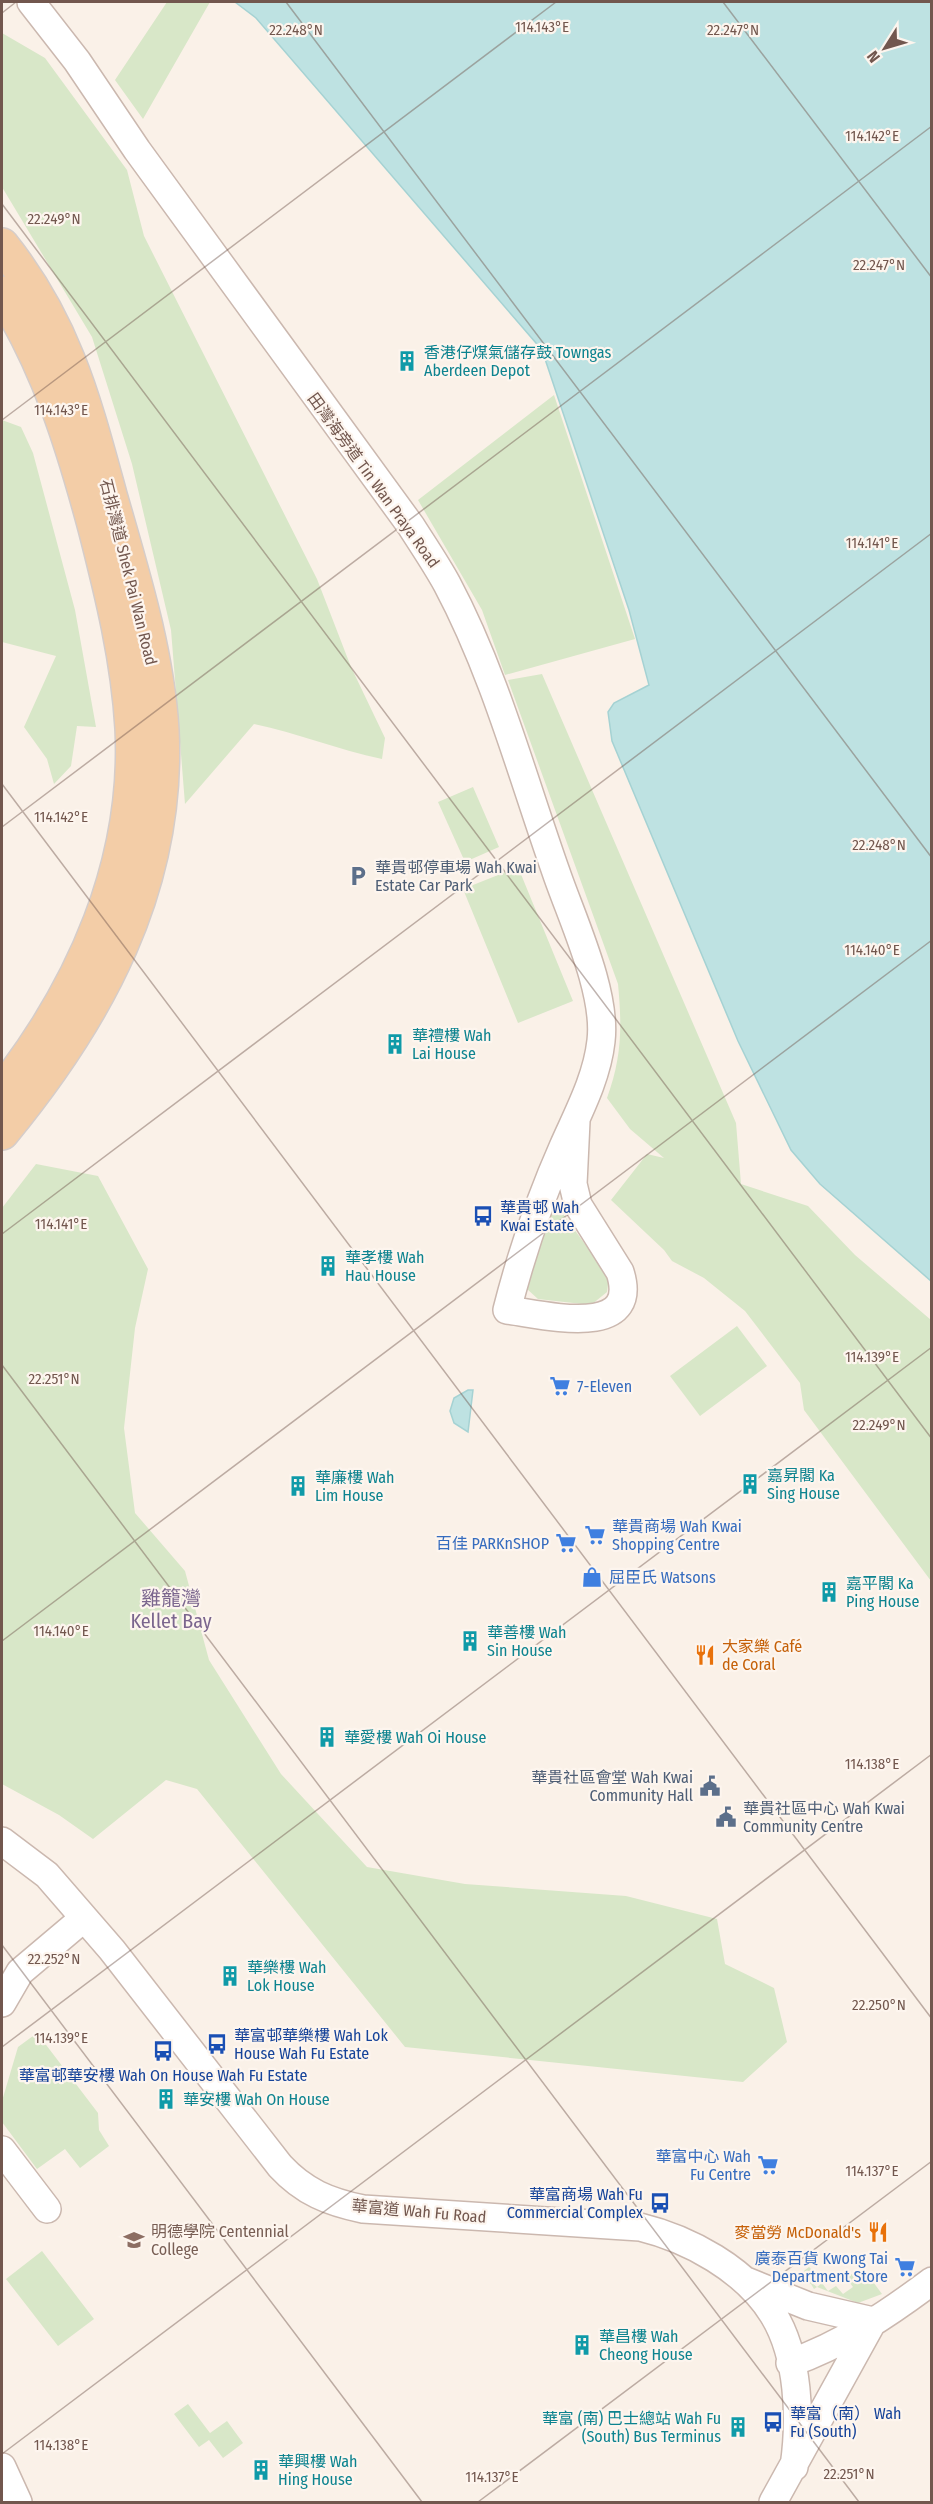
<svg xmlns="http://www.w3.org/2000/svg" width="933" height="2504" viewBox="0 0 933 2504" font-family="'Fira Sans Condensed','Noto Sans TC',sans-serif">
	<rect width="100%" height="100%" fill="#faf1e8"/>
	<path fill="#d8e7c8" d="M167,2h43l-67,117 -28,-39z
		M2,33l43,25 82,112 17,66 173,343 34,88 34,71 -3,21c-44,-9 -84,-26 -128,-35l-69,80 -14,-174 -39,-166 -40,-127 -90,-150z
		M554,395l81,244 -130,36 -23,-65 -64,-110z
		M2,420l19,7 12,26 42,157 21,117 -19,-1 -6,40 -17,18 -7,-25 -23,-32 32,-71 -54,-14z
		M542,674l194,449 5,61 67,22 47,49 76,65v261l-127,-171 -4,-27 -55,-72 -41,-33 -32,-17 -8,-11 -53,-50 36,-46 17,4 -34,-29 -23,-31c15,-41 15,-71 11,-114l-110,-304z
		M473,787l26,60 -34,15 -27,-60z
		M518,867l55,134 -55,22 -55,-134z
		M36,1164l62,12 50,93 -13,59 -11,100 11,85 50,58 24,89 72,114 86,93 98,17 161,12 91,23 8,45 49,24 13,54 -44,40 -338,-35 -208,-258 -31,-9 -73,59 -34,-24 -57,-31v-576z
		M555,1203l54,74 -2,15 -16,13 -53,-6 -11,-10v-12z
		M737,1326l30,40 -67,50 -30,-40z
		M37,2033l61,80 1,17 10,16 -29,22 -15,-19 -28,20 -35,-47v-21l16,-54z
		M42,2251l52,68 -36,27 -52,-67z
		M809,2267l6,6 -8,6 10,8 5,-4 6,8 8,-5 7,8 10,-7 -7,-9 7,-5 6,8 9,-6 14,19 -24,9 -41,-16 -3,2 -3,-5 -27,-10 7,-3 5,6z
		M188,2404l22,29 17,-12 16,22 -20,15 -14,-18 -10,7 -25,-33z"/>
	<path fill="#bee2e2" stroke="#a5d2d3" stroke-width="1.5" d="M235,2h696v1279l-111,-97 -29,-34 -53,-109 -126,-300 -4,-29 6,-9 35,-18 -20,-75 -87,-260 -286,-332z
		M468,1390h5l-5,42 -14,-9 -4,-12 4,-13z"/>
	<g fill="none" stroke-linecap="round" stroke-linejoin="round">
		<g stroke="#cbb8af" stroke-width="30">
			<path id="minor" d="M31,2l46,59 60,89 274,376c12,19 25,38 36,58 48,90 75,192 109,288 16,47 51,120 45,169 -4,37 -23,72 -38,106 -23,52 -42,108 -56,163 34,4 135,31 113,-38l-42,-67 -5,-21 3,-63
				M2,1841l45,34 65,75 168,216c24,26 49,36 83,43l277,18c49,12 105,42 133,87 26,42 28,105 21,153
				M2,2003l18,-31 64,-54
				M2,2150l45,59
				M746,2281l62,25 65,15
				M790,2363c52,-18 98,-49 142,-82
				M2,2467l16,35
				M773,2502l100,-181"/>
		</g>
		<g stroke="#d5cdca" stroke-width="36">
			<path id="major" d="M2,245c63,79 82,155 108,250 22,77 47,155 52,235 8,156 -65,288 -160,403
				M2,293c46,72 71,153 93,235 17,66 33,132 37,200 7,135 -49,260 -130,363"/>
		</g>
		<use href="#minor" stroke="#fff" stroke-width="27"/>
		<use href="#major" stroke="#f3cda7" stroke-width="33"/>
	</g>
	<path fill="none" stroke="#72574e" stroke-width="1.5" stroke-opacity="0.45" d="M286,2l646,856M723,2l209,276M2,13l14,-11M2,204l930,1235M2,420l554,-418M2,784l930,1235M2,827l930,-701M2,1234l930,-701M2,1365l857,1137M2,1641l930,-701M2,1945l420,557M2,2047l930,-700M2,2454l930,-700M478,2502l454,-341"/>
	<defs>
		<g id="building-bare" transform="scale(1.62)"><path d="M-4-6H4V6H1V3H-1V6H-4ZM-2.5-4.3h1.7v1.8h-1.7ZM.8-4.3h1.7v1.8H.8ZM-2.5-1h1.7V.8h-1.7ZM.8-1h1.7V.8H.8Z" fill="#0f9aa8" stroke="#fdf5ee" stroke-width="2.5" paint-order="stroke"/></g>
		<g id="parking-bare" transform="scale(1.62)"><path d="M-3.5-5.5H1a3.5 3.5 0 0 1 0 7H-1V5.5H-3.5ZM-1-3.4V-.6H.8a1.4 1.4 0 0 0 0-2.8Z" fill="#5c6f8a" stroke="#fdf5ee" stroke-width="2.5" paint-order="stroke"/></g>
		<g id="bus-bare" transform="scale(1.62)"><path d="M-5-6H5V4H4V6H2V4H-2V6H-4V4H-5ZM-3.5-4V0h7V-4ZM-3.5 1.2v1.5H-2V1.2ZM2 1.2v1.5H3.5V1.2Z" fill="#1a4fb4" stroke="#fdf5ee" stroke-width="2.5" paint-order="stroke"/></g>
		<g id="supermarket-bare" transform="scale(1.62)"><path d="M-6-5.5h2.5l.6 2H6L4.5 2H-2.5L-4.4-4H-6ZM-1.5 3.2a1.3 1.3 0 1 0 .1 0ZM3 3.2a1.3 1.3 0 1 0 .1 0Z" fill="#3f7fe0" stroke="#fdf5ee" stroke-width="2.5" paint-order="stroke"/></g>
		<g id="shop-bare" transform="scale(1.62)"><path d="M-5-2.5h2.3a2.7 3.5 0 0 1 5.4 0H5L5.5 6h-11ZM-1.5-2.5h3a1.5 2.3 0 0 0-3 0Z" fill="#3f7fe0" stroke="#fdf5ee" stroke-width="2.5" paint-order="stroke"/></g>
		<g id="restaurant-bare" transform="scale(1.62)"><path d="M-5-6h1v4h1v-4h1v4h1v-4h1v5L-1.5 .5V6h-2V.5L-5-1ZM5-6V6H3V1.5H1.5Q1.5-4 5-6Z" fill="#e8710a" stroke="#fdf5ee" stroke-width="2.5" paint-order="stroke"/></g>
		<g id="civic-bare" transform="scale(1.62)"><path d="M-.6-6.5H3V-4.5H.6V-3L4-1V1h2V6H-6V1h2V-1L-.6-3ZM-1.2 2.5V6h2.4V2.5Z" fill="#5c6f8a" stroke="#fdf5ee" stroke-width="2.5" paint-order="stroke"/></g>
		<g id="university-bare" transform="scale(1.62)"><path d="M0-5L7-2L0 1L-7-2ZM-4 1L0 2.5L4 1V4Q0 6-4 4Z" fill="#8d6e63" stroke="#fdf5ee" stroke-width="2.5" paint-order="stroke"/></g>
	</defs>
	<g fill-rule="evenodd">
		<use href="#building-bare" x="407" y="361"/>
		<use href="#parking-bare" x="358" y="876"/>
		<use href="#building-bare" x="395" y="1044"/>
		<use href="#bus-bare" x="483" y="1216"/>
		<use href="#building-bare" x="328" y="1266"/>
		<use href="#supermarket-bare" x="560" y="1386"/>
		<use href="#building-bare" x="750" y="1484"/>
		<use href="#building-bare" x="298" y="1486"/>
		<use href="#supermarket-bare" x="595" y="1535"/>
		<use href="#supermarket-bare" x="566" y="1543"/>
		<use href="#shop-bare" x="592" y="1577"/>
		<use href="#building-bare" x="829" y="1592"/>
		<use href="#building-bare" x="470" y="1641"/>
		<use href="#restaurant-bare" x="705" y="1655"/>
		<use href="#building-bare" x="327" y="1737"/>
		<use href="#civic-bare" x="710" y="1786"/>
		<use href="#civic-bare" x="726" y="1817"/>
		<use href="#building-bare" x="230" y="1976"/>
		<use href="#bus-bare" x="217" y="2044"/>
		<use href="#bus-bare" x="163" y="2051"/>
		<use href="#building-bare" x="166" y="2099"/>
		<use href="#supermarket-bare" x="768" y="2165"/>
		<use href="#bus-bare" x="660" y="2203"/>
		<use href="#restaurant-bare" x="878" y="2232"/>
		<use href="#university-bare" x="134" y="2240"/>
		<use href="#supermarket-bare" x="905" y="2267"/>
		<use href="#building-bare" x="582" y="2345"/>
		<use href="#bus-bare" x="773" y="2422"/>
		<use href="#building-bare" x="738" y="2427"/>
		<use href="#building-bare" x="261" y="2470"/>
	</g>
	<g text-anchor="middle" stroke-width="4.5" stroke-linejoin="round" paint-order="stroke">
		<g font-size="16" fill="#0d838f" stroke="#fdf5ee" text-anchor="start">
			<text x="424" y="358">香港仔煤氣儲存鼓 Towngas<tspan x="424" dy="18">Aberdeen Depot</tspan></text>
			<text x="412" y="1041">華禮樓 Wah<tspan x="412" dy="18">Lai House</tspan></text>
			<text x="345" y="1263">華孝樓 Wah<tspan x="345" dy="18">Hau House</tspan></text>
			<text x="767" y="1481">嘉昇閣 Ka<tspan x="767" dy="18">Sing House</tspan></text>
			<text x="315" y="1483">華廉樓 Wah<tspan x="315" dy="18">Lim House</tspan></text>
			<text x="846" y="1589">嘉平閣 Ka<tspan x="846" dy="18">Ping House</tspan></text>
			<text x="487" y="1638">華善樓 Wah<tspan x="487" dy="18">Sin House</tspan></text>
			<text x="344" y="1743">華愛樓 Wah Oi House</text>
			<text x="247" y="1973">華樂樓 Wah<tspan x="247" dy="18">Lok House</tspan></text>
			<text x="183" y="2105">華安樓 Wah On House</text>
			<text x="599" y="2342">華昌樓 Wah<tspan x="599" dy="18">Cheong House</tspan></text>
			<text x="721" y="2424" text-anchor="end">華富 (南) 巴士總站 Wah Fu<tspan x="721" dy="18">(South) Bus Terminus</tspan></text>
			<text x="278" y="2467">華興樓 Wah<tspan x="278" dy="18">Hing House</tspan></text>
		</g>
		<g font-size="16" fill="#72574e" stroke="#fdf5ee">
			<text transform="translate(374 480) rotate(54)" y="6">田灣海旁道 Tin Wan Praya Road</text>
			<text transform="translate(129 572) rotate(76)" y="6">石排灣道 Shek Pai Wan Road</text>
			<text transform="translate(419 2211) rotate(5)" y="6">華富道 Wah Fu Road</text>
		</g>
		<g font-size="16" fill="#4e5e75" stroke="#fdf5ee" text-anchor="start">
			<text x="375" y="873">華貴邨停車場 Wah Kwai<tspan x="375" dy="18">Estate Car Park</tspan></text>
			<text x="693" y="1783" text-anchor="end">華貴社區會堂 Wah Kwai<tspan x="693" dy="18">Community Hall</tspan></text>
			<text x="743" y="1814">華貴社區中心 Wah Kwai<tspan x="743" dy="18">Community Centre</tspan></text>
		</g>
		<g font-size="16" fill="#164399" stroke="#fdf5ee" text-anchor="start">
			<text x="500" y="1213">華貴邨 Wah<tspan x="500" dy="18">Kwai Estate</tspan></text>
			<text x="234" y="2041">華富邨華樂樓 Wah Lok<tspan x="234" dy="18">House Wah Fu Estate</tspan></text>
			<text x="163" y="2081" text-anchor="middle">華富邨華安樓 Wah On House Wah Fu Estate</text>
			<text x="643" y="2200" text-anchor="end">華富商場 Wah Fu<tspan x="643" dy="18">Commercial Complex</tspan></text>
			<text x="790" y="2419">華富（南） Wah<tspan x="790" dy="18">Fu (South)</tspan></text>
		</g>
		<g font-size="16" fill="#366cbe" stroke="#fdf5ee" text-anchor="start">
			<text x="577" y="1392">7-Eleven</text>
			<text x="612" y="1532">華貴商場 Wah Kwai<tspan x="612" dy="18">Shopping Centre</tspan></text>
			<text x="549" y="1549" text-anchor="end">百佳 PARKnSHOP</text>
			<text x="609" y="1583">屈臣氏 Watsons</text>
			<text x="751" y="2162" text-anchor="end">華富中心 Wah<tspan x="751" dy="18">Fu Centre</tspan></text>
			<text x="888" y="2264" text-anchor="end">廣泰百貨 Kwong Tai<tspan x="888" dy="18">Department Store</tspan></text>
		</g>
		<g font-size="16" fill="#c56008" stroke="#fdf5ee" text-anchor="start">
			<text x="722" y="1652">大家樂 Café<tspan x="722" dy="18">de Coral</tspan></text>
			<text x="861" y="2238" text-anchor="end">麥當勞 McDonald's</text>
		</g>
		<g font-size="16" fill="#785e54" stroke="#fdf5ee" text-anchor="start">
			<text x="151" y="2237">明德學院 Centennial<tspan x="151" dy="18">College</tspan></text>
		</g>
		<g font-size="20" fill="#7b668e" stroke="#fdf5ee">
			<text x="171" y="1605">雞籠灣<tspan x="171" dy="23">Kellet Bay</tspan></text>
		</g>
	</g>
	<g font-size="15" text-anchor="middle" fill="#72574e" stroke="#fdf5ee" stroke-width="4.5" stroke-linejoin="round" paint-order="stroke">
		<text x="542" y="32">114.143°E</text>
		<text x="296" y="35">22.248°N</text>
		<text x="733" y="35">22.247°N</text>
		<text x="872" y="141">114.142°E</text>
		<text x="54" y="224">22.249°N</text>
		<text x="879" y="270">22.247°N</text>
		<text x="61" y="415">114.143°E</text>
		<text x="872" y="548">114.141°E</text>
		<text x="61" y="822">114.142°E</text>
		<text x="879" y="850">22.248°N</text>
		<text x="872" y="955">114.140°E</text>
		<text x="61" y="1229">114.141°E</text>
		<text x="872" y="1362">114.139°E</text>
		<text x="54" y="1384">22.251°N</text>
		<text x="879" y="1430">22.249°N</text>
		<text x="61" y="1636">114.140°E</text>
		<text x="872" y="1769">114.138°E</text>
		<text x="54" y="1964">22.252°N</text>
		<text x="879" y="2010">22.250°N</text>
		<text x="61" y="2043">114.139°E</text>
		<text x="872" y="2176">114.137°E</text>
		<text x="61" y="2450">114.138°E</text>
		<text x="849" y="2479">22.251°N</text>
		<text x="492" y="2482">114.137°E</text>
	</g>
	<rect width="933" height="2504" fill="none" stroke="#72574e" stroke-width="6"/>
	<g transform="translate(885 48) rotate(233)" stroke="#fdf5ee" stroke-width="4.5" paint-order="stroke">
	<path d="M0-4.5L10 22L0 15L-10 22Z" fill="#72574e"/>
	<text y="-9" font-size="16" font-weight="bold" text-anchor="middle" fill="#72574e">N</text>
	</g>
</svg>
